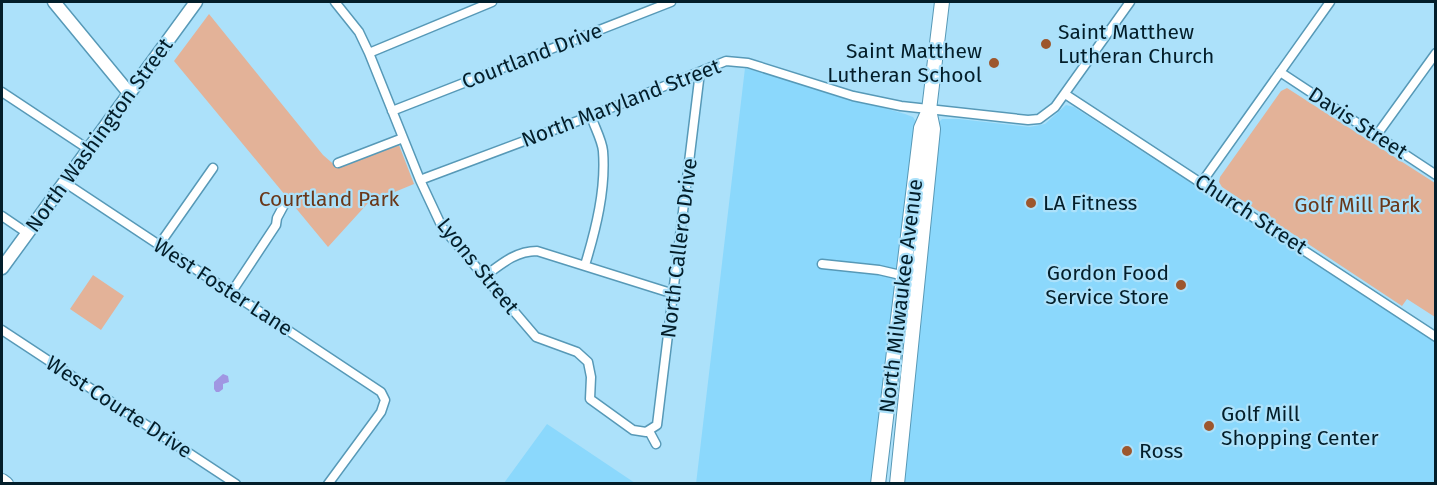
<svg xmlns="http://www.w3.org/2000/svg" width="1437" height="485" viewBox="0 0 1437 485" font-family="'Fira Sans',sans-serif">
	<rect width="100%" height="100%" fill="#ace1fa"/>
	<path fill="#8bd8fc" d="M745,68l160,46 8,3 4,6 -45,360 -176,1z
		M1066,105l8,2 361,235v141l-532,1 10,-121 8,-39 3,-61 15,-141 3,-3h17l71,8 15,-3z
		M547,424l88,59h-131z"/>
	<path fill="#e3b298" d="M209,14l114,141 15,13 61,-23 15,39 -46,19 -40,44 -154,-186z
		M1287,88l148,95v134l-28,-18 -5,7 -180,-119 -3,-5 1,-5 61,-86z
		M93,275l31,21 -23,34 -31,-21z"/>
	<path fill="#a096e2" d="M223,374l5,2 1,6 -6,2v5l-4,3h-3l-2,-3v-7z"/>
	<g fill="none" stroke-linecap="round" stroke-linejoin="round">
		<g stroke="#5799b7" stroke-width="11">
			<path id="street" d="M335,2l24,30 10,21 51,127 22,47 94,110 41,15 11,10 3,15 -1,22 43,31 13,2 11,-7 43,-353
				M369,53l123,-51
				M1280,72l156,103
				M2,92l86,57
				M1065,94l371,243
				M392,111l279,-109
				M1376,136l60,-83
				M338,163l65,-25
				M420,180l171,-64 135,-55 22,2 105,33 48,10 127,14 11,-1 16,-12 75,-105
				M64,182l317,210 4,8 -4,12 -53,72
				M1202,182l128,-180
				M2,216l25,17
				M159,245l54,-77
				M822,264l57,6 39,9
				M585,265c11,-36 21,-76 18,-114 -1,-11 -9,-25 -12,-35
				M485,276c16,-12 31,-25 52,-25l137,43
				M231,293l45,-68 1,-7 7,-13
				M2,330l234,154
				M649,431l7,13"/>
		</g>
		<g stroke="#5799b7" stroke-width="15">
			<path id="secondary" d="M54,2l75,91
				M2,268l194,-266"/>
		</g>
		<g stroke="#5799b7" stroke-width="16">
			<path id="primary" d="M2,481l4,3
				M878,484l43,-356 8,-18 13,-108
				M897,484l36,-355 -4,-19"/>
		</g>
		<use href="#street" stroke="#fff" stroke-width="8"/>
		<use href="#secondary" stroke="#fff" stroke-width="12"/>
		<use href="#primary" stroke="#fff" stroke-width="14"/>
	</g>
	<g fill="#9d572d" stroke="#ace1fa" stroke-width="2">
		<circle cx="1046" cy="44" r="6"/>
		<circle cx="994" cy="63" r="6"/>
		<circle cx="1031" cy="203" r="6"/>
		<circle cx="1181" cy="285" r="6"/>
		<circle cx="1209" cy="426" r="6"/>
		<circle cx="1127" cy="451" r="6"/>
	</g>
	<g text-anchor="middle" stroke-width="4.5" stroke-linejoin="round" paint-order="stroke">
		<g font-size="21" fill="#031e2a" stroke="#ace1fa" text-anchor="start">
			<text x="1058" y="39">Saint Matthew<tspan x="1058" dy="24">Lutheran Church</tspan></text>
			<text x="982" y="58" text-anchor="end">Saint Matthew<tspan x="982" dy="24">Lutheran School</tspan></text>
			<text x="1043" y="210">LA Fitness</text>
			<text x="1169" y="280" text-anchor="end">Gordon Food<tspan x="1169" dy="24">Service Store</tspan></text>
			<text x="1221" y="421">Golf Mill<tspan x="1221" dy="24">Shopping Center</tspan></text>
			<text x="1139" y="458">Ross</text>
		</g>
		<g font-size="21" fill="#031e2a" stroke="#ace1fa">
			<text transform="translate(532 56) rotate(-21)" y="7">Courtland Drive</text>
			<text transform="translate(621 103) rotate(-21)" y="7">North Maryland Street</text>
			<text transform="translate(1358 123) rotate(33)" y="7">Davis Street</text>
			<text transform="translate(99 135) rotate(-54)" y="7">North Washington Street</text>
			<text transform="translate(1251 214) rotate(33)" y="7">Church Street</text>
			<text transform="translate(679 248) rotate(-83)" y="7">North Callero Drive</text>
			<text transform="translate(478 266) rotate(51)" y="7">Lyons Street</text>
			<text transform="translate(223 287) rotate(33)" y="7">West Foster Lane</text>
			<text transform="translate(901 296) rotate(-83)" y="7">North Milwaukee Avenue</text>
			<text transform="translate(119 407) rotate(33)" y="7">West Courte Drive</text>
		</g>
		<g font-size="21" fill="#6a3719" stroke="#ace1fa">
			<text x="329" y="206">Courtland Park</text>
			<text x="1357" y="212">Golf Mill Park</text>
		</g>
	</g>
	<rect width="1437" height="485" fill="none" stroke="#031e2a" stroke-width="6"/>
</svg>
